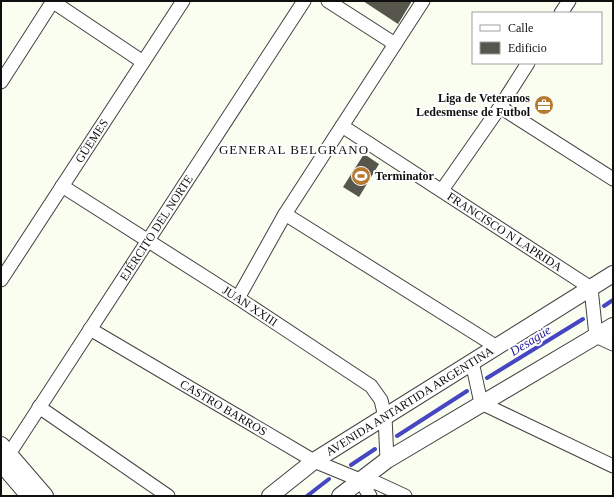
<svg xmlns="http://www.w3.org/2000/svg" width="614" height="497" viewBox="0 0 614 497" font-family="'Times New Roman',serif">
	<rect width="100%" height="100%" fill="#f9fef1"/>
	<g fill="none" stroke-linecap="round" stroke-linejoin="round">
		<path stroke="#4646c3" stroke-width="4" d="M604,306l9,-6
			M487,378l96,-59
			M397,436l70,-45
			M351,465l24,-16
			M307,496l22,-17"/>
	</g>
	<path fill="#56564c" d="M363,1h49l-14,23z
		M364,154l15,10 -20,33 -16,-10z"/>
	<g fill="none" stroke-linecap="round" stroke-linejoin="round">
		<g stroke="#424242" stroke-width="15">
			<g id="minor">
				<path d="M52,1l91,61"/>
				<path d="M328,1l67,43"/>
				<path d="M561,13l8,-12"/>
				<path d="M1,82l52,-81"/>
				<path d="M500,107l113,72"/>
				<path id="s1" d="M342,126l249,162 5,48 17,8"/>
				<path id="s2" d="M62,186l176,112 133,88 10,14 4,17 2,43"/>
				<path d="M442,190l58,-83 28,-44"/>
				<path d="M285,214l212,133"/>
				<path id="s3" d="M1,280l182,-279"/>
				<path d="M238,298l47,-84 138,-213"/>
				<path id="s4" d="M90,329l224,132 46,19 17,3 28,13"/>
				<path d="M472,362l9,41 132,63"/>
				<path d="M39,407l129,89"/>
				<path id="s5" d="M9,454l295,-453"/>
				<path d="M360,480l10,16"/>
			</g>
		</g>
		<g stroke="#424242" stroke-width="18">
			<g id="tertiary">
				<path d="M1,445l44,51"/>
				<path d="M1,463l28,33"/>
				<path id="s6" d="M270,496l44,-35 299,-187"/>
				<path d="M340,496l47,-36 226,-134"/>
			</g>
		</g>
		<use href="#minor" stroke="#fff" stroke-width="13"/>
		<use href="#tertiary" stroke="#fff" stroke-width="16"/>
	</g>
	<defs>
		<g id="office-disc" transform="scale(1)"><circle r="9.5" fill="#b57930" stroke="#fff"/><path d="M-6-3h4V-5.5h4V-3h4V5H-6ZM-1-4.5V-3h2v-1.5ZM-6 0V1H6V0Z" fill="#fff"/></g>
		<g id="stadium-disc" transform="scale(1)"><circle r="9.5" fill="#b57930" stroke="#fff"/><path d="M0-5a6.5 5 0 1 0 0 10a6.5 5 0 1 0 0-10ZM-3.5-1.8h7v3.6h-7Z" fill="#fff"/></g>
	</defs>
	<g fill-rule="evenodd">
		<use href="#office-disc" x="544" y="105"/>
		<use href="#stadium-disc" x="361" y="176"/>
	</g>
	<g text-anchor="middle" stroke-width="4" stroke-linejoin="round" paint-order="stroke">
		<g font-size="12" font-weight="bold" fill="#0f0f0f" stroke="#fff" text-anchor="end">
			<text x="530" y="102">Liga de Veteranos<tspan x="530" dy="14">Ledesmense de Futbol</tspan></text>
			<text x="375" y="180" text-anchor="start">Terminator</text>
		</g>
		<g font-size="12" fill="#0f0f0f" stroke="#fff">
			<text dy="4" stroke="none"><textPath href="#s3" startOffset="166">GÜEMES</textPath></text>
			<text dy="4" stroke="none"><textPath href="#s5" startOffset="270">EJÉRCITO DEL NORTE</textPath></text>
			<text dy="4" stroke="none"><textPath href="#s1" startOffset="194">FRANCISCO N LAPRIDA</textPath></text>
			<text dy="4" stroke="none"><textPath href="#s2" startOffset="223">JUAN XXIII</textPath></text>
			<text dy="4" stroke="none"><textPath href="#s6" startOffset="169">AVENIDA ANTARTIDA ARGENTINA</textPath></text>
			<text dy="4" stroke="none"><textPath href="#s4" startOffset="155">CASTRO BARROS</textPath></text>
		</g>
		<g font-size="13" letter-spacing="1" fill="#0f0f0f" stroke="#fff">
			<text x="294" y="154">GENERAL BELGRANO</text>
		</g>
		<g font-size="13" font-style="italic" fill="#252198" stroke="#fff">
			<text transform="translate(530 340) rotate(-32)" y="5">Desagüe</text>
		</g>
	</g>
	<rect width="614" height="497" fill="none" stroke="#0f0f0f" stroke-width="4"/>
	<rect x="472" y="12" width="130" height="52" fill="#ffffff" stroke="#9f9f9f"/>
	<rect x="480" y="25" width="20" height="6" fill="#ffffff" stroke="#9f9f9f"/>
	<text x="508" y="32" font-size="12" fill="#0f0f0f">Calle</text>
	<rect x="480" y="42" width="20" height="12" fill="#56564c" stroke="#9f9f9f"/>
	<text x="508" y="52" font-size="12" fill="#0f0f0f">Edificio</text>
</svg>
